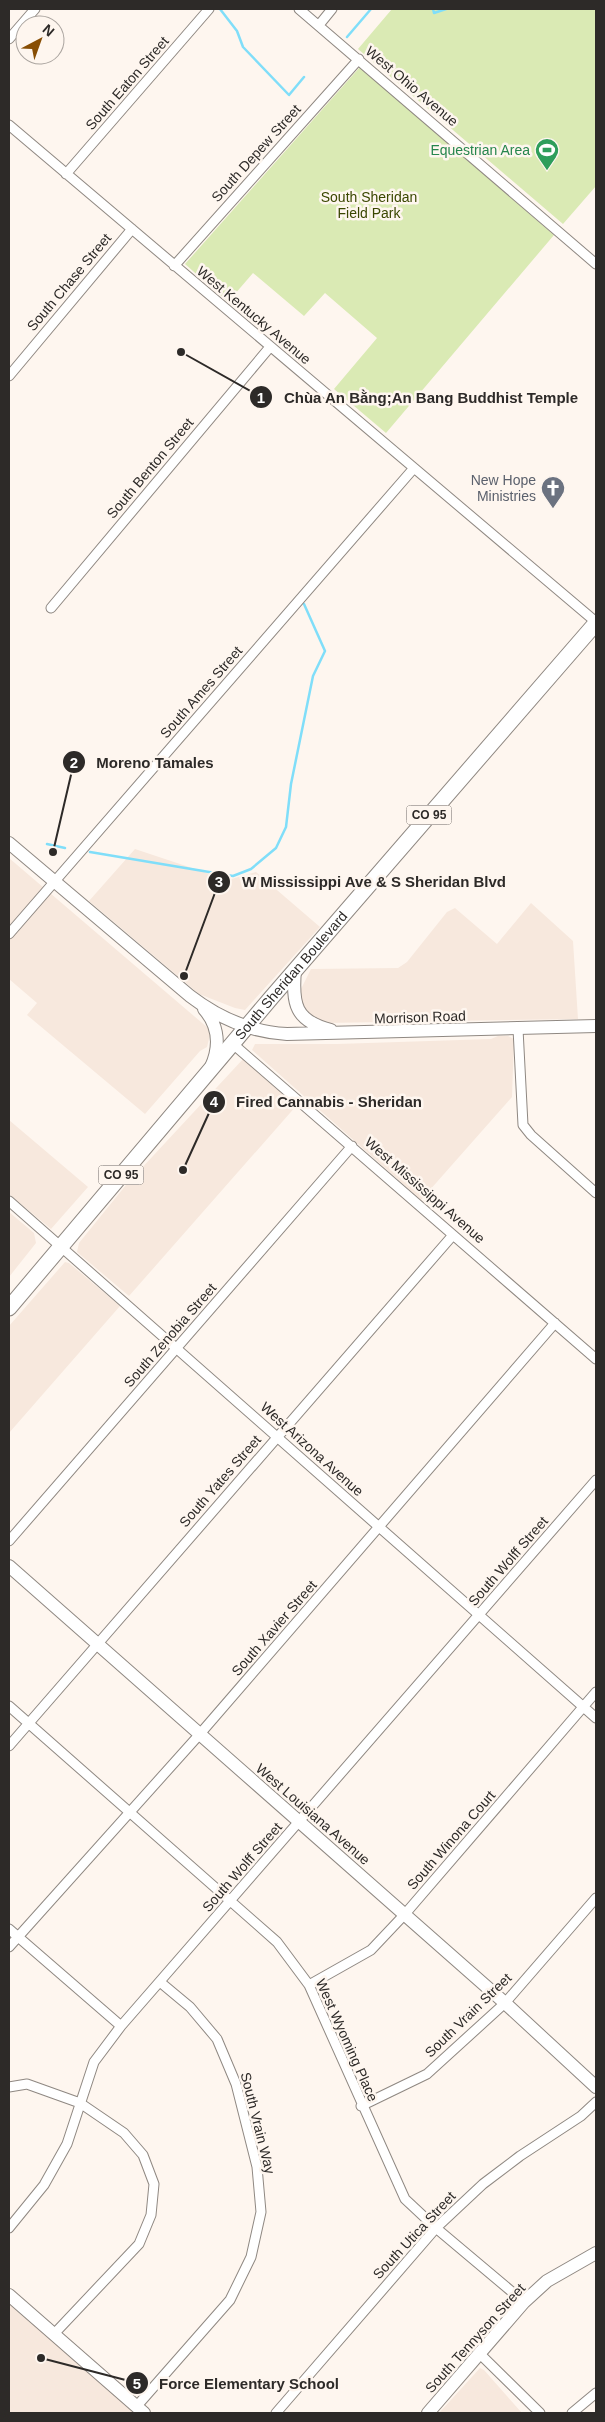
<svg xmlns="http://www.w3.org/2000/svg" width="605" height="2422" viewBox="0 0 605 2422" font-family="Helvetica,sans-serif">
	<rect width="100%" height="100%" fill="#fef6ef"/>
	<path fill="#f7e8dd" d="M135,849l93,31 28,-8 64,55 -75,83 -10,-2 -36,-14 -110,-93z
		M9,858l199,170 2,7 -3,12 -7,4 -55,63 -118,-99 10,-12 -28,-24z
		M531,903l42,38 5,78 -254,4 -19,-9 -8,-17 14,-28 87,-1 9,-6 40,-50 8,-4 42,36z
		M498,1036h10l6,3 -2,58 -91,103 -169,-150 3,-6h82l154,-5z
		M244,1058l53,47 -168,191 -52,-44 2,-9 47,-58z
		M9,1120l79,67 -37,42 -42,-35z
		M9,1212l25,21 2,10 -27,34z
		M65,1262l4,1 51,43 -111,127v-107z
		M9,2302l127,111h-127z
		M480,2368l4,2 38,43h-83z"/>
	<path fill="#daeab4" d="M392,9h204v177l-33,38 -205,-175z
		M360,67l194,168 -168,198 -52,-44 43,-51 -52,-45 -21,23 -51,-43 -25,29 -43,-38z"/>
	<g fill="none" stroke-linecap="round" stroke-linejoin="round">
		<path stroke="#80def9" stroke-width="2.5" d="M220,9l17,22 6,16 46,48 15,-18
			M433,9l1,4 12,-4
			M347,37l24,-28
			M47,844l18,4
			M90,852l143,24 18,-7 25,-21 10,-21 5,-43 22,-108 12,-25 -21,-47"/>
		<g stroke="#8f8882" stroke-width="11">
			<path id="street" d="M299,9l297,255
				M319,25l13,-16
				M9,39l26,-30
				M9,125l587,497
				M66,174l143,-165
				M174,266l185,-207
				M9,376l123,-147
				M51,608l219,-261
				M9,934l405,-466
				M518,1029l5,96 8,10 65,58
				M233,1044l363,315
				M9,1201l587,517
				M9,1541l343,-395
				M9,1706l268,236 32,43 96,214 31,29 88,74
				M9,1746l444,-511
				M9,1929l112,97
				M9,1947l190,-212 356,-412
				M309,1985l62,-35 34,-36 191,-222
				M9,2087l18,-3 53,19 44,30 19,22 11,29 -3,31 -12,29 -85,90
				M361,2106l66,-32 78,-71 91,-105
				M9,2228l35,-43 23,-41 27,-82 27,-36 475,-546
				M480,2354l60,59
				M136,2407l94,-107 21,-43 10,-45 -4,-45 -21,-83 -19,-45 -27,-32 -30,-25
				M276,2413l160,-185 47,-44 37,-28 61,-40 15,-14
				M572,2413l24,-20"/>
		</g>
		<g stroke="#8f8882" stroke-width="14">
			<path id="secondary" d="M9,843l181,153c30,23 61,36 97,38l309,-8
				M295,970c-3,34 0,51 36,60
				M204,1009c15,17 16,38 7,58
				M9,1566l496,437 91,84
				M9,2295l135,118
				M428,2413l96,-111 23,-21 49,-28"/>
		</g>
		<g stroke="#8f8882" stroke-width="17">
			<g id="primary">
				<path id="s1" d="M9,1308l262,-310 325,-375"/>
			</g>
		</g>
		<use href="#street" stroke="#fff" stroke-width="9"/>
		<use href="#secondary" stroke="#fff" stroke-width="12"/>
		<use href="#primary" stroke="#fff" stroke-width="15"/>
	</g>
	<defs>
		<g id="stadium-pin" transform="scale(1.25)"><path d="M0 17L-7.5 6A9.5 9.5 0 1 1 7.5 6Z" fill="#2e9e5b" stroke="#fef6ef"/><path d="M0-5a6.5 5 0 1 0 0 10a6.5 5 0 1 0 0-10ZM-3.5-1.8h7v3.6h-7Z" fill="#fff"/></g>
		<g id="church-pin" transform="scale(1.25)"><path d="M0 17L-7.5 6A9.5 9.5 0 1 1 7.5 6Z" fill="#6b7280" stroke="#fef6ef"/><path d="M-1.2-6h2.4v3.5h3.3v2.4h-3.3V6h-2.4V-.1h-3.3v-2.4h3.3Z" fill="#fff"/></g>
	</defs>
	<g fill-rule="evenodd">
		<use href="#stadium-pin" x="547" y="150"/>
		<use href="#church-pin" x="553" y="488"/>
	</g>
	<g text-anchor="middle" stroke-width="5" stroke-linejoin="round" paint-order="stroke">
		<g fill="#fef6ef" stroke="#6c6764" stroke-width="1">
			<rect x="406.5" y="805.5" width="45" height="19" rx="4"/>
			<rect x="98.5" y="1165.5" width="45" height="19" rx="4"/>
		</g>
		<g font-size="12" font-weight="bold" fill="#2d2a28">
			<text x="429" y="819">CO 95</text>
			<text x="121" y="1179">CO 95</text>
		</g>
		<g font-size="14" fill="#2d2a28" stroke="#fef6ef">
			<text transform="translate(127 83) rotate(-49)" y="5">South Eaton Street</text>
			<text transform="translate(412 86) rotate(40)" y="5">West Ohio Avenue</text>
			<text transform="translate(256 153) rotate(-48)" y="5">South Depew Street</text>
			<text transform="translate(69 282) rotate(-50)" y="5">South Chase Street</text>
			<text transform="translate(254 315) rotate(40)" y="5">West Kentucky Avenue</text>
			<text transform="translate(150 468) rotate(-50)" y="5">South Benton Street</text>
			<text transform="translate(201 692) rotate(-49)" y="5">South Ames Street</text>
			<text dy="5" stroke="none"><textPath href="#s1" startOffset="436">South Sheridan Boulevard</textPath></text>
			<text transform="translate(420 1017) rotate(-2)" y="5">Morrison Road</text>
			<text transform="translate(425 1190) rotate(41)" y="5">West Mississippi Avenue</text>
			<text transform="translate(170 1335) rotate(-49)" y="5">South Zenobia Street</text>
			<text transform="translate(312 1449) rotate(42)" y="5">West Arizona Avenue</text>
			<text transform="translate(220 1481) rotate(-49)" y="5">South Yates Street</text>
			<text transform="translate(508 1561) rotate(-49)" y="5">South Wolff Street</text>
			<text transform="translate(274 1628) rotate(-49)" y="5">South Xavier Street</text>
			<text transform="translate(313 1814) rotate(41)" y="5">West Louisiana Avenue</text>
			<text transform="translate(451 1840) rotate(-49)" y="5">South Winona Court</text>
			<text transform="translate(242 1867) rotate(-49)" y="5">South Wolff Street</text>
			<text transform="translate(468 2015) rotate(-44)" y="5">South Vrain Street</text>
			<text transform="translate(347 2040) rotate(66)" y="5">West Wyoming Place</text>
			<text transform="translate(258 2123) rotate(76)" y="5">South Vrain Way</text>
			<text transform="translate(414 2235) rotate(-47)" y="5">South Utica Street</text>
			<text transform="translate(475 2338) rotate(-48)" y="5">South Tennyson Street</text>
		</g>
		<g font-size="14" fill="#27864d" stroke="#fef6ef" text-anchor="end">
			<text x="530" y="155">Equestrian Area</text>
		</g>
		<g font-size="14" fill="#3a4700" stroke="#fef6ef">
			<text x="369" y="202">South Sheridan<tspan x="369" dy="16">Field Park</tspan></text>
		</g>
		<g font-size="14" fill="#5b616d" stroke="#fef6ef" text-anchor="end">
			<text x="536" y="485">New Hope<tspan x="536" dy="16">Ministries</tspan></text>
		</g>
	</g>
	<path fill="none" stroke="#2d2a28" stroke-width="2" d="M181 352L261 397M53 852L74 762M184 976L219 882M183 1170L214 1102M41 2358L137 2383"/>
	<g fill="#2d2a28" stroke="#fef6ef" stroke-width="2">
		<circle cx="181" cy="352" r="5"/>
		<circle cx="53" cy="852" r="5"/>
		<circle cx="184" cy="976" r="5"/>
		<circle cx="183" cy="1170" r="5"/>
		<circle cx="41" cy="2358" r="5"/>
		<circle cx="261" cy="397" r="12"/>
		<circle cx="74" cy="762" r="12"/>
		<circle cx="219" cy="882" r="12"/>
		<circle cx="214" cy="1102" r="12"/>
		<circle cx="137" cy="2383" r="12"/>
	</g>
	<g font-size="15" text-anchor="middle" font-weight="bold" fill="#fff">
		<text x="261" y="403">1</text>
		<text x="74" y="768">2</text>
		<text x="219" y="887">3</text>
		<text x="214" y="1107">4</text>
		<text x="137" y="2389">5</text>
	</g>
	<g font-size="15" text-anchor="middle" font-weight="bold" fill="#2d2a28" stroke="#fef6ef" stroke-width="5" stroke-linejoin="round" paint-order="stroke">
		<text x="431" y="403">Chùa An Bằng;An Bang Buddhist Temple</text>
		<text x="155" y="768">Moreno Tamales</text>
		<text x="374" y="887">W Mississippi Ave &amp; S Sheridan Blvd</text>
		<text x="329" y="1107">Fired Cannabis - Sheridan</text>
		<text x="249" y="2389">Force Elementary School</text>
	</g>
	<rect width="605" height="2422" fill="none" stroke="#2d2a28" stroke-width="20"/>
	<g transform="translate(40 40) rotate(41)"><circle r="24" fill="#fef6ef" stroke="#aaa49f"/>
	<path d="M0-4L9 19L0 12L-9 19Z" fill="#884e04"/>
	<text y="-8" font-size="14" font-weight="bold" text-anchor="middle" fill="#2d2a28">N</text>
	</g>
</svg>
